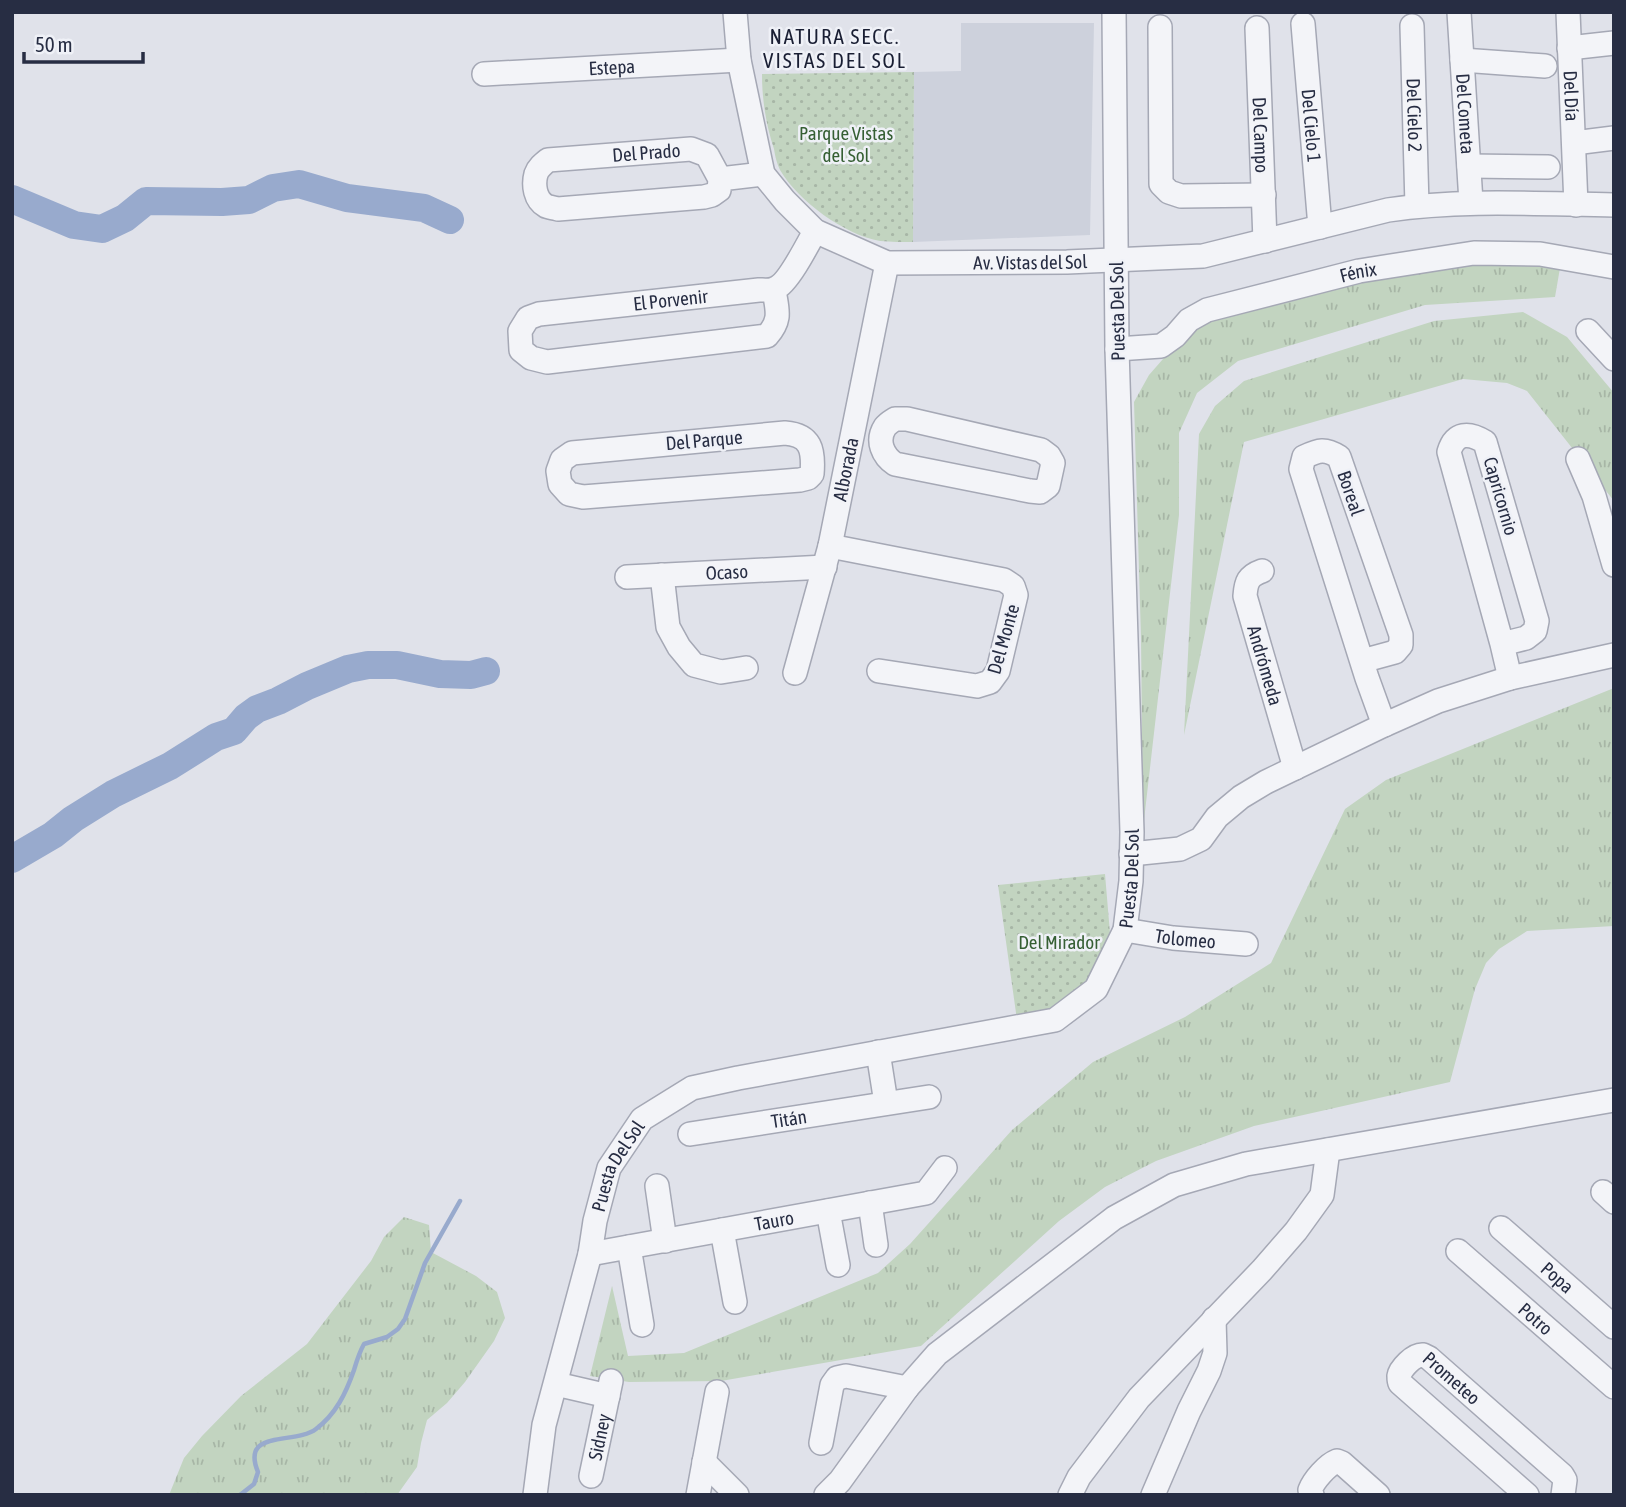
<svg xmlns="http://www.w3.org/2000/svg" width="1626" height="1507" viewBox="0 0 1626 1507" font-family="'Asap Condensed',sans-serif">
	<defs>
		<pattern id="grass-tufts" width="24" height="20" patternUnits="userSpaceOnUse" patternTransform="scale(1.75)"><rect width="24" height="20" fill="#c2d4c0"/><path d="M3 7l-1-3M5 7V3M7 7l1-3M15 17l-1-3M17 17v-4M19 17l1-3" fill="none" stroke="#a7b6a6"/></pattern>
		<pattern id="park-dots" width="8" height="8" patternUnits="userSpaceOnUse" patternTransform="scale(1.75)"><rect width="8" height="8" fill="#c2d4c0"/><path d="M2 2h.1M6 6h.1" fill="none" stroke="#a7b6a6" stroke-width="1.8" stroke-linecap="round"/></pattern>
	</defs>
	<rect width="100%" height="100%" fill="#e0e2ea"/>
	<path fill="#cdd1dc" d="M961,23h133l-4,212 -177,7 1,-170 47,-1z"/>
	<path fill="url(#grass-tufts)" d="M1485,263l75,5 -5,29 -130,8 -187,56 -41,32 -18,40v82l-36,314 -2,-191 -7,-236 15,-27 21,-24 21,-23 24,-15 210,-46z
		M1523,312l44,25 47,56v108l-87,-110 -20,-8 -44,-4 -219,63 -60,293 15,-301 16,-28 29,-25 190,-60z
		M1614,688v238l-87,5 -28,18 -13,14 -11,26 -25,93 -196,44 -98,35 -51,26 -46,34 -138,125 -200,35 -92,1 -39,-6 22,-90 16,70 56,-3 194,-80 32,-29 102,-114 81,-68 92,-45 86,-54 74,-154 41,-29z
		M404,1217l25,8 2,27 45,24 21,16 8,26 -11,23 -29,41 -18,21 -20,17 -6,23 -4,24 -20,28h-228l15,-37 18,-22 39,-40 66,-52 64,-83 13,-24z"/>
	<path fill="url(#park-dots)" d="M914,72l-1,170c-11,0 -22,0 -33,-1 -35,-6 -82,-40 -100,-71 -3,-6 -5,-14 -6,-21 -8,-24 -12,-49 -12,-75z
		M1105,874l7,83 -16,32 -78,38 -20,-142z"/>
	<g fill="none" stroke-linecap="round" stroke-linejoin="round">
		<path stroke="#98aacd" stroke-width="4.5" d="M240,1495l14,-11 4,-12c-18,-43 37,-27 58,-43 20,-15 30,-36 38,-59 3,-10 5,-17 10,-26l23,-7 11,-8 7,-10 20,-56 35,-62"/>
		<path stroke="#98aacd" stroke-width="28" d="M12,199l62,26 28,4 23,-11 21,-17 76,1 27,-2 24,-12 26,-4 48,14 77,10 26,12
			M12,859l41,-24 20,-16 40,-25 57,-28 46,-29 18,-6 12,-14 11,-8 21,-8 29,-15 41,-17 20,-4h29l43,9 31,1 15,-4"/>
		<g stroke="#a5a8b5" stroke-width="26">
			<g id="minor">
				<path id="s1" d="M735,12l4,48 24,114 22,27 30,30 72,32 180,-1 136,-6 185,-46c75,-11 150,-6 226,-5"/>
				<path id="s2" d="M1459,12l12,190"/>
				<path id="s3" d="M1568,12l8,193"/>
				<path id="s4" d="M1303,24l17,203"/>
				<path id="s5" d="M1412,26l5,180"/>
				<path d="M1160,27l1,157 8,8 12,4 83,-1"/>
				<path id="s6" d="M1257,28l8,213"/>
				<path d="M1569,48l45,-5"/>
				<path d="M1462,60l83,6"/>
				<path id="s7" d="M484,74l255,-14"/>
				<path d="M1574,143l40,-5"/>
				<path d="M1469,166l79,1"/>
				<path id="s8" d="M720,179l-1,11 -7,5 -8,2 -146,12c-3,-1 -10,-2 -12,-3 -11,-6 -13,-21 -10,-32 2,-6 7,-10 12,-14l143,-11 16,6 13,24 43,-5"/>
				<path id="s9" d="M774,290c3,20 8,29 -7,46l-220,26 -16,-4 -10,-8 -1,-19 8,-13 11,-4 220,-24c5,0 12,1 17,-2 12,-5 32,-44 39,-57"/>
				<path d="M1588,331l26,28"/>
				<path id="s10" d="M1117,349l44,-3 14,-10 14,-16 18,-10 152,-39 115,-18 66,1 74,13"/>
				<path d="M895,419h12l134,31 8,6 4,7 -5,23 -8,6 -10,-1 -135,-27c-12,-8 -19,-23 -10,-37 3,-4 7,-6 10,-8z"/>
				<path d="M785,433c26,2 29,17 27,41l-4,4 -8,2 -217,17 -14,-3 -9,-10 -2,-13 4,-11 10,-7z"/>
				<path d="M1578,459l16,37 20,69"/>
				<path d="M830,546l174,34 9,6 3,9 -18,76 -8,11 -13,4 -98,-15"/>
				<path id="s11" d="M1262,571c-14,5 -16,11 -17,25l50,172"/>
				<path d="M662,575l6,52 11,20 15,18 27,7 25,-4"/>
				<path id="s12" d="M627,577l198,-10"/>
				<path d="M1502,644l24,-6 9,-7 2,-10 -52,-179c-16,-10 -30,-10 -36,10l53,192 8,34"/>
				<path d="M1362,661l33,-9 6,-7v-10l-62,-178c-14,-9 -20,-7 -35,0l-3,12 66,209 17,47"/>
				<path id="s13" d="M795,673l35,-127 57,-283"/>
				<path d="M1131,854l49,-5 21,-10 16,-22 24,-20 25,-15 118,-57 54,-24 72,-23 104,-23"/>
				<path id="s14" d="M1125,930l48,8 73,6"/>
				<path d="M878,1052l8,51"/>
				<path id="s15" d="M690,1134l239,-37"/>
				<path d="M657,1186l8,55"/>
				<path d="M1603,1192l11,10"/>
				<path d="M870,1203l6,42"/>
				<path d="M828,1211l10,54"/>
				<path id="s16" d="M1501,1228l113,99"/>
				<path d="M722,1230l13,72"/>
				<path d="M629,1247l13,78"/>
				<path id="s17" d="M1458,1251l156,136"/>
				<path id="s18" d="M590,1254l336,-61 19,-25"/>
				<path d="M556,1384l52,12"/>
				<path d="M821,1443l11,-58 5,-7 9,-2 61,12"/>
				<path d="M704,1462l33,33"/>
				<path id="s19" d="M591,1476l20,-95"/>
				<path id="s20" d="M535,1495l9,-70 46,-171 5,-33 14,-53 33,-49 50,-31 46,-10 317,-58 41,-31 29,-59 6,-49 1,-49 -15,-483 -3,-337"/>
				<path d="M698,1495l19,-103"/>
				<path d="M826,1495l14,-14 67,-93 30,-34 177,-136 60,-33 72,-21 368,-64"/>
				<path d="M1070,1495l9,-18 60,-79 123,-128 34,-39 26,-36 6,-45"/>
				<path d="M1153,1495l36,-84 20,-40 6,-18 -1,-34"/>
				<path d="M1312,1495l-2,-5c4,-10 17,-25 27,-29l5,2 36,32"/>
				<path id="s21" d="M1527,1495l-127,-112c-1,-2 -1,-4 -1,-7 1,-7 15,-22 24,-21 2,1 4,2 6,3l133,117 3,5 -2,15"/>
			</g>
		</g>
		<use href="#minor" stroke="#f3f4f8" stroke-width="23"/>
	</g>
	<g text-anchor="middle" stroke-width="5" stroke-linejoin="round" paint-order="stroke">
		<g font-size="19" fill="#272d43" stroke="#eff1f7">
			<text dy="7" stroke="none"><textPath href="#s7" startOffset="128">Estepa</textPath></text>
			<text dy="7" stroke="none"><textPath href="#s3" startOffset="84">Del Día</textPath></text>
			<text dy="7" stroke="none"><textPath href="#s2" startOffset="102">Del Cometa</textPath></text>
			<text dy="7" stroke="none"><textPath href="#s5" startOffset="89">Del Cielo 2</textPath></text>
			<text dy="7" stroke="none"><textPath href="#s4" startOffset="102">Del Cielo 1</textPath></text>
			<text dy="7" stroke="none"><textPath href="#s6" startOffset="107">Del Campo</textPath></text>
			<text dy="7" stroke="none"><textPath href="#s8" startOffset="340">Del Prado</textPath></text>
			<text dy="7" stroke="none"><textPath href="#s1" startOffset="464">Av. Vistas del Sol</textPath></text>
			<text dy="7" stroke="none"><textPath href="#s10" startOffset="259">Fénix</textPath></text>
			<text dy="7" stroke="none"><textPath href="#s9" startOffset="478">El Porvenir</textPath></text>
			<text transform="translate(1117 311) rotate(-91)" y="7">Puesta Del Sol</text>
			<text transform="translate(704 440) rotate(-5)" y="7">Del Parque</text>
			<text dy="7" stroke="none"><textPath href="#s13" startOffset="210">Alborada</textPath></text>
			<text transform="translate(1351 493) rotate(71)" y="7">Boreal</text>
			<text transform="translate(1501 496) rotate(74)" y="7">Capricornio</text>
			<text dy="7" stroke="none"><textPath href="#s12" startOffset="100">Ocaso</textPath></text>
			<text transform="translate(1003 639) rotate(-74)" y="7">Del Monte</text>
			<text dy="7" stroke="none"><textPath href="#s11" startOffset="105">Andrómeda</textPath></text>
			<text dy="7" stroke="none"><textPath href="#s20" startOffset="992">Puesta Del Sol</textPath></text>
			<text dy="7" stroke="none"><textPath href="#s14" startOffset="61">Tolomeo</textPath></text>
			<text dy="7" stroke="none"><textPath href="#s15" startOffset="100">Titán</textPath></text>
			<text dy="7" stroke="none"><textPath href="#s20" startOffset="341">Puesta Del Sol</textPath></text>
			<text dy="7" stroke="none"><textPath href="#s18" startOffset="187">Tauro</textPath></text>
			<text dy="7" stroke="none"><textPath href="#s16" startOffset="75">Popa</textPath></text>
			<text dy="7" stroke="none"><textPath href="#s17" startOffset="103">Potro</textPath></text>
			<text dy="7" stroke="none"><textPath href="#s21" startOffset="247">Prometeo</textPath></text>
			<text dy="7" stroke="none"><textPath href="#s19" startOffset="40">Sidney</textPath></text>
		</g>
		<g font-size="19" fill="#355f33" stroke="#eff1f7">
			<text x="846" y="140">Parque Vistas<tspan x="846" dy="22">del Sol</tspan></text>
			<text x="1059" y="949">Del Mirador</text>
		</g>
		<g font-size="21" letter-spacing="2" fill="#191e33" stroke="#eff1f7">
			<text x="835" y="44">NATURA SECC.<tspan x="835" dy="24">VISTAS DEL SOL</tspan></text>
		</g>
	</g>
	<rect width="1626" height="1507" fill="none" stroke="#272d43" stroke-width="28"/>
	<path d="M24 52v10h119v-10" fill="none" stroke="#272d43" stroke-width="3.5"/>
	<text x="35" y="52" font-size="21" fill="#272d43" stroke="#eff1f7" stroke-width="5" paint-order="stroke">50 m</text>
</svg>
